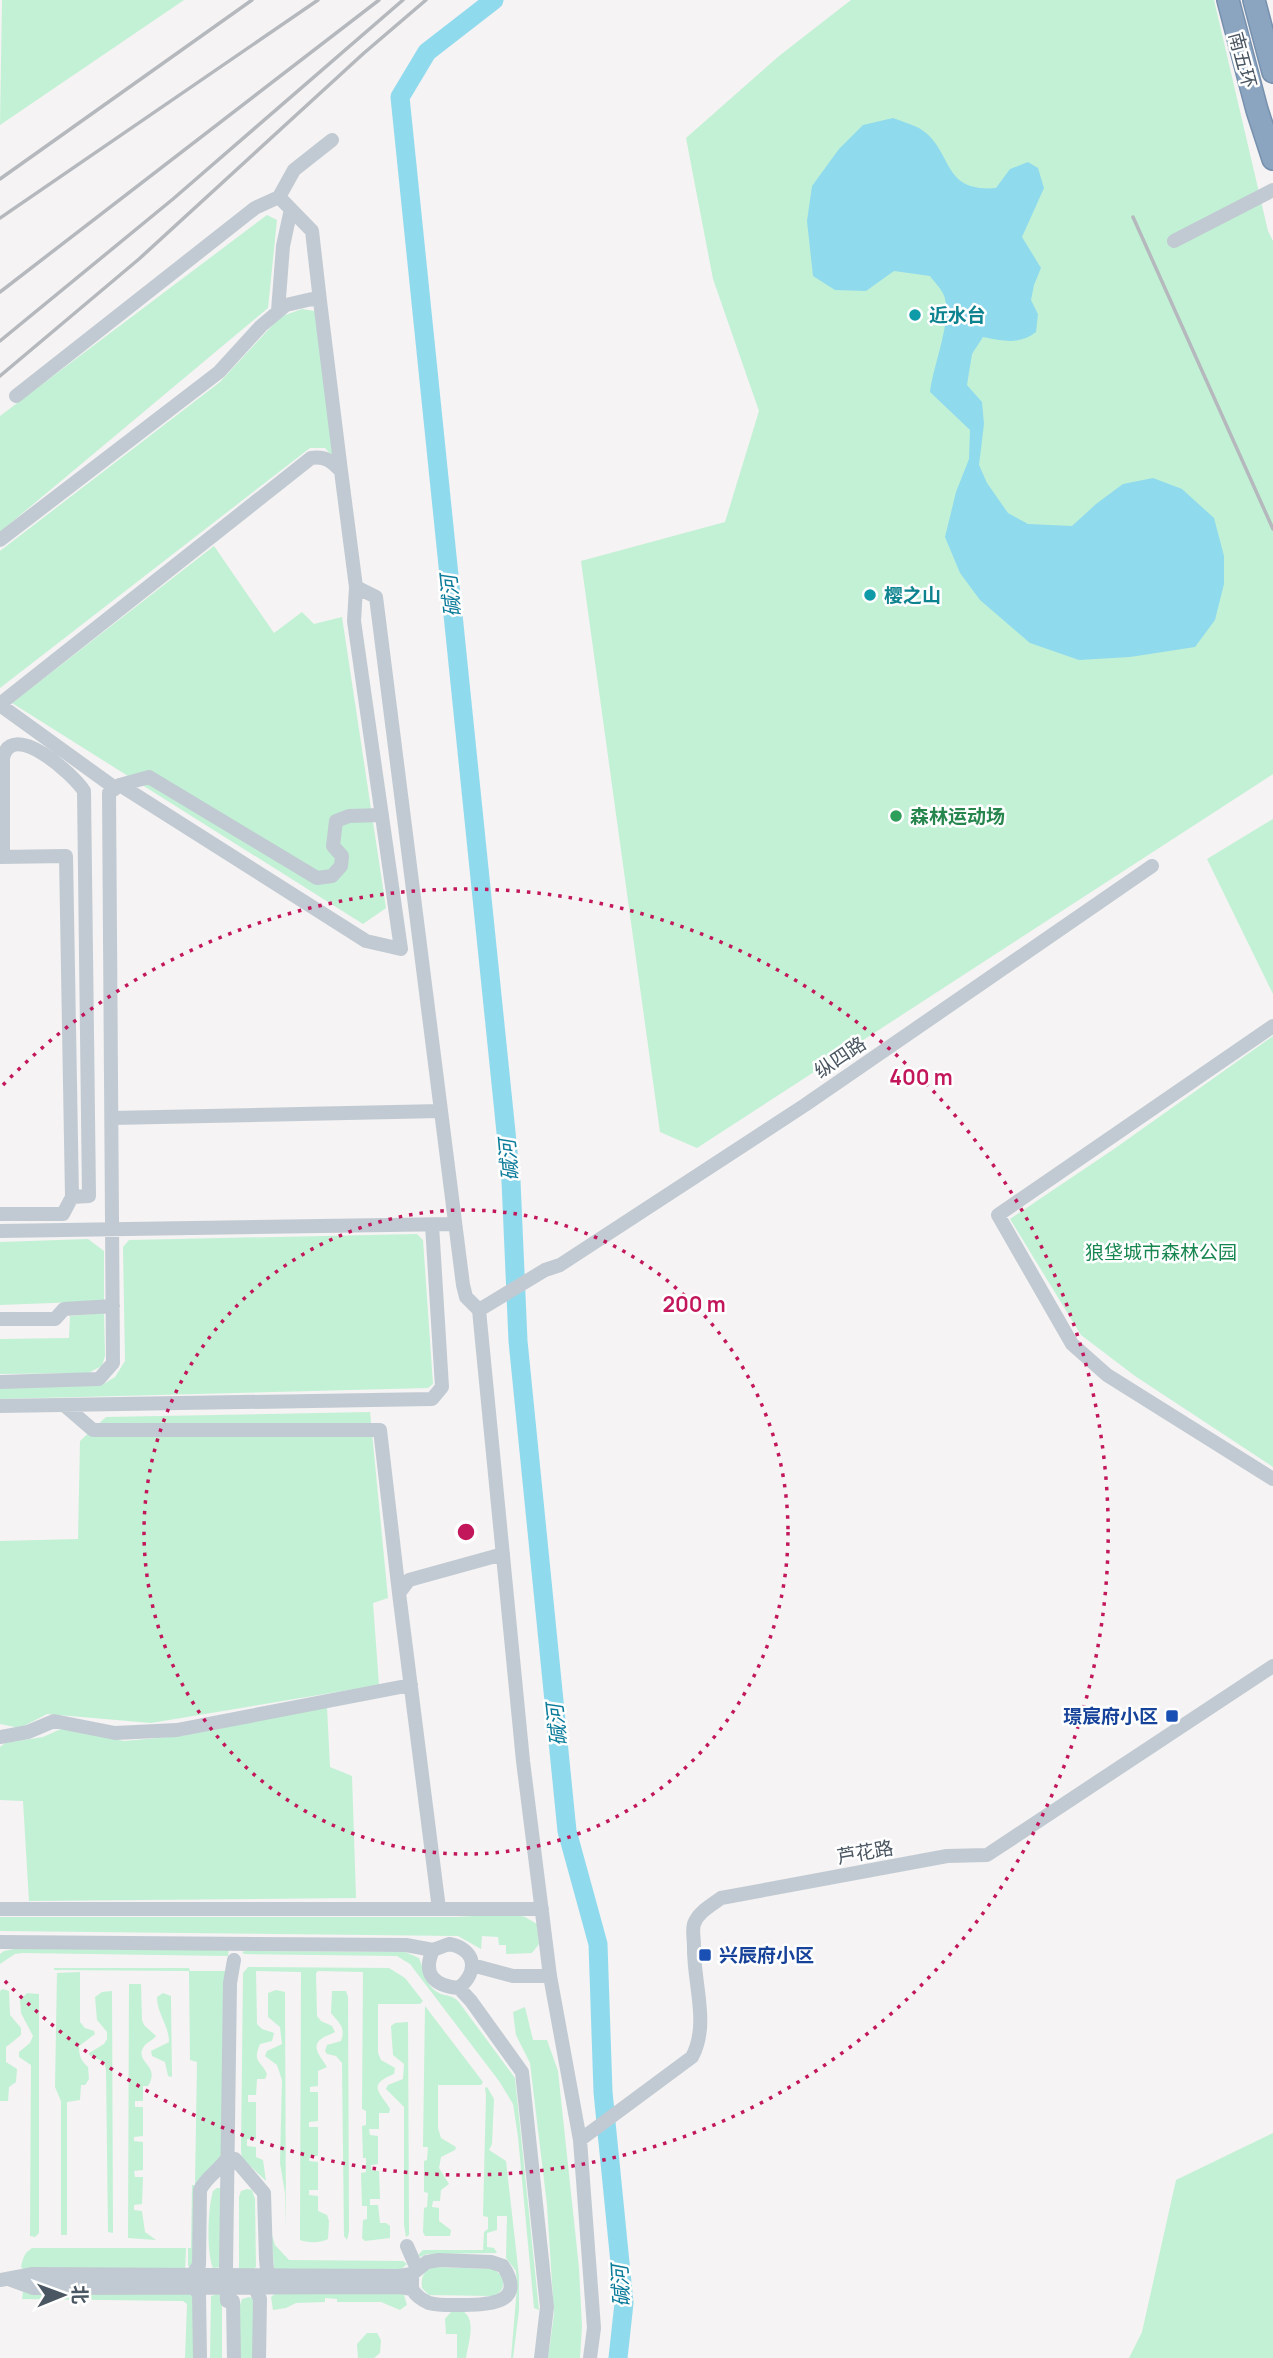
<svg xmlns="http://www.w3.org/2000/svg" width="1273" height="2358" viewBox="0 0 1273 2358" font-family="Manrope,'Noto Sans SC',sans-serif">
	<rect width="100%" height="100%" fill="#f5f3f3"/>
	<path fill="#c3f1d5" d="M2,0h182l-184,125z
		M851,0h363l54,231 5,10v533l-576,374 -37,-16 -79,-571 144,-39 34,-111 -46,-132 -27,-141 93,-82z
		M267,215l10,5 -9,88 -268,224v-116z
		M302,309l13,2 18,146 -8,-9h-15l-310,240v-137l220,-169 60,-65z
		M214,546l60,87 28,-21 12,12 28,-7 44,291 -23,16 -351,-221z
		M1273,819v175l-66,-135z
		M1273,1036v431l-138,-91 -54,-41 -71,-116 104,-70z
		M417,1234l6,6 10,144 -5,4 -428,11v-11l102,-3 13,-8 10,-16 -2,-114 6,-7z
		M88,1239l16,12v50l-104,4v-63z
		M104,1313l1,43 -3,10 -14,7 -88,1v-35l69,-1 1,-22z
		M370,1412l18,186 -15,5 6,82 -228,38 -104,-9 -27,14 -20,-4v-183l78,-2 2,-98 26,-24z
		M327,1707l3,60 22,9 4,122 -327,3 -6,-100 -23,-1v-53l5,-4 38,-6 18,-8 63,12 57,-5z
		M512,1914l13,3 12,7 2,20 -7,9 -26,1v-9h-7l-1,-8 -16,-1 -1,13 -23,-13 -458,-5v-14h457z
		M14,1949h215l-1,7 -206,-3 -7,1 -15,10v-10l4,-3z
		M245,1951l160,1 14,6c6,14 6,29 22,36 8,2 11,2 17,7l57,77 24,232 -5,-2 -16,-171 -5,-33 -14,-23 -89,-117 -13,-8 -153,-2 -2,-2z
		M248,1967l141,1 16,10 18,23 -3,3h-42v49l3,7 14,8 -1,6c-27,11 -15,17 -4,35l-1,4h-10v16h-10l1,6 8,1v28l-7,1v5l8,1 1,28h-10v6h8l2,18h6l4,3v12l-25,3 -3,-3 1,-18 4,-1v-13h-5l-1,-33 5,-1v-14h-3l-1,-32 4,-1v-14l-4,-2 1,-137 -45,-1 -2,2 1,43 4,5 11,5 3,6c-3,2 -7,3 -11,5 -16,9 -2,21 3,30l-9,4v15l-8,1v5h8v29l-9,1v5h9v29h-8l-1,5 9,1v28h-9v5l9,1v15l9,4 2,6 -1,18c-7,4 -20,4 -28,1v-9l1,-259 -45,-1 1,53 5,5 12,4 -2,8 -12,3c-8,19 1,16 7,30l-2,5h-8l-1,16h-8v7h8v37h-9v7l9,1v10l7,3 3,21 -24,-23 -1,-7 2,-178z
		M54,1968h135l1,3h35l-2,181 -2,7 -20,18 -9,89h-4v-18h3l1,-63h3l2,-123 -7,-2 -1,-89 -135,-1z
		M80,1972v50l5,6 9,3 1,3 -16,12c0,10 2,15 9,21l1,12 -4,6h-4l-1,15 -13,2v133h-6v-134l-6,-14 2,-114z
		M129,1984h12l1,36 2,5 12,11c-4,5 -10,6 -13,12 -8,15 18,17 5,38h-5v15h-8v6h8v29l-9,1v4l9,1v28l-9,1 1,6h8l-1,27 -8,1v5l8,1 3,21 11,8 -28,-2z
		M3,1989l6,2 1,24 11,13v7l-15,12v15l11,7 -1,13 -7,5 -1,14h-8v-110z
		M276,1990l9,2 1,236 -1,-35 -5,-30 2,-83 -5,-15 -12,-9 2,-5 15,-7 -2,-17 -12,-10v-24z
		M112,1991l1,242 -5,-1 -2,-163 -2,-7 -15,-7v-2l15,-9 3,-5v-7l-10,-12 -2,-23 7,-5z
		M332,1991h14l2,6 1,235 -2,8 -3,-4 -2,-173 -6,-7 -9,-2 -2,-3 2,-6 14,-4c5,-14 -2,-18 -10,-28z
		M27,1993l12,1v239l-4,4 -5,-1 1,-171 -12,-8v-5l11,-9 3,-7 -12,-23 -1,-13z
		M163,1993l8,3v5l1,76 -4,-1 -3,-14 -13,-6 -1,-5 18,-9c0,-17 -12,-28 -12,-45z
		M425,2006l58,76 -2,3h-43v43l3,10 15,9 -1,3 -14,7 -2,11 10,16 -8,6 -1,11h-7l-1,6 7,1v13l12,9 -1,6h-25l-2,-4 1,-24 3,-1 1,-14 -4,-1v-31l3,-1 1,-13h-5z
		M525,2007l8,33h14l11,31 21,197 3,58 -2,32h-32l6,-44 -7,-109 -17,-142 -14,-28 -3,-23z
		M408,2022l1,208v5l-3,2 -2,-12v-118l-18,-18 2,-4 15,-6 1,-15 -11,-9 -2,-29 4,-3z
		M487,2087l7,12 -2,45 -3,6 17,11 13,115v34l-6,48h-2l6,-71 -1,-16 -10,-13 1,-42h-10v14l-10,3v14l7,1 3,5 -70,1 -7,3 -2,-2 5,-5h60l1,-18 4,-3v-12l-5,-1 3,-121 -1,-7z
		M1273,2133v225h-144l13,-26 34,-152z
		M217,2188h4l1,79 -9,1c-7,-16 -5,-61 0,-77z
		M247,2189l5,1 3,9 1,68 -3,2 -12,1 -2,-2v-71l2,-6z
		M271,2232l4,13 14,15 114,1 4,3 -7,6 -126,-1z
		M32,2248h154l-1,23 -161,-1 -3,-3c2,-9 3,-14 11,-19z
		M434,2267l60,2 9,8c1,10 0,14 -9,19l-65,-1 -7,-7c-1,-11 1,-17 12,-21z
		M28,2291l161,2 6,4 -1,61h-9l2,-54 -4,-3 -161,-2 1,-7z
		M276,2293h122l6,2 3,10 -7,5 -19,-8h-44v-3l-12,-1v4l-29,1 -10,5 -13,2 -2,-13z
		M218,2294l3,2 1,5v57h-12l1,-62z
		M249,2297l4,1 1,60h-14v-53l2,-6z
		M463,2311c14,10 5,32 3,47h-9v-24h-11l-1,-15 6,-7z
		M367,2333h10l4,7 -1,13 -6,5h-16l-1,-14z"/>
	<path fill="#90daee" d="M893,118c8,3 18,6 26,10 35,21 21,65 77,60l14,-19 18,-7 10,6 6,20 -22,49 19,31 -7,17 -3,15 7,14 -2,18c-17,13 -32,9 -53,5l-11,17 -5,31 15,17 2,22 -5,41 8,18 21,30 20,11 44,2 24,-22 27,-20 30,-6 29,11 32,29 10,38v28l-9,36 -20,27 -65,10 -51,3 -49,-17 -50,-43 -20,-27 -15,-36 11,-45 13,-33 1,-29 -40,-38c3,-26 21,-68 15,-93 -1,-8 -11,-17 -15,-23l-36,-5 -28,20 -31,-1 -22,-14 -6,-55 5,-35 27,-37 24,-24z"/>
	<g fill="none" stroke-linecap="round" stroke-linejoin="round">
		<path stroke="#90daee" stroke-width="19" d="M494,0l-67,52 -27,45 111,1084 7,160 49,490 31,113 5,148 21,211 -6,55"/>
		<g stroke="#7690ad" stroke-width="24">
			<path id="highway" d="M1228,0l29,110 16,49
				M1254,0l19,72"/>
		</g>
		<path stroke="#c1cad2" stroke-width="14" d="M279,197l15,-27 38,-30
			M1174,241l99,-51
			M278,311l5,-65 8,-37
			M16,396l239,-188 24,-11 33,34 8,70
			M0,540l219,-168 42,-46 25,-21 26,-6 8,2 21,170
			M0,704l311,-246c15,-2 20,3 30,13l15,116 20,10 87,688 3,12 13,13 44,451 27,215 30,164 14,188 -4,30
			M0,705l115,83
			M120,785l29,-8 168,101 15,-2 9,-10 1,-10 -9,-10 3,-25 13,-5 33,-1
			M0,857l66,-1 6,341 -9,17h-63
			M3,857v-99c9,-39 70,16 81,33l5,405 -17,1
			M1273,1026l-275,189 74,129 35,31 166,104
			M112,1118l329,-7
			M0,1231l455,-7
			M479,1310l66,-40 15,-5 245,-160 347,-239
			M0,1319h55l9,-10 49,-3
			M0,1382l99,-3 14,-16 -4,-570 11,-8 246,156 35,8 -47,-328 2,-34
			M64,1405l29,25h287l19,163
			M0,1406l432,-7 10,-12 -10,-162
			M0,1737l28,-5 26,-11 61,12 62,-3 234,-45
			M0,1909h542
			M439,1909l-40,-316 10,-13 94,-26
			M0,1942l406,3 27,5
			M449,1944c27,5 30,27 10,44 -25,-2 -37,-14 -26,-38z
			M472,1965l41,11h37
			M459,1988l12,13 51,71 25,235 -6,51
			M580,2140l112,-83c18,-33 1,-75 2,-111 0,-7 -2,-16 0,-22 4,-12 18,-19 27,-26l226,-42 40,-1 286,-189
			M235,2159l29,34 2,66 1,11 3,6
			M407,2246l10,23
			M439,2260l52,2 12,4c24,37 -14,39 -40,39 -11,0 -23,1 -34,-2 -7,-3 -13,-7 -17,-14v-15l15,-12z
			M226,2267l4,-284 4,-23
			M192,2275l7,-10 1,-75c6,-13 20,-20 28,-33
			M0,2280l33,-6 366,2 13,-2
			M11,2280l22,8 367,-1 12,2
			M192,2286l7,8 1,64
			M255,2288l5,11 -1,59
			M233,2301l1,57"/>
		<use href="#highway" stroke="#8ba5c1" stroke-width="21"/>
		<path stroke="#b5b8bd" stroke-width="3.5" d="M0,179l252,-179
			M1133,217l140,312
			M0,218l318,-218
			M0,292l379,-292
			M0,341l173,-142 230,-199
			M0,376l139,-117 225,-206 62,-53"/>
		<path stroke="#c1cad2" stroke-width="14" d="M226,2267l1,34"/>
	</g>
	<g fill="none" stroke="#c2185b" stroke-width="3.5" stroke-dasharray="3.5 7">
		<circle cx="466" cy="1532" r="322"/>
		<path d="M3 1085A643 643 0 1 1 3 1979"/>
	</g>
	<g fill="#0f9aa8" stroke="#fff" stroke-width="2.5">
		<circle cx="915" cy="315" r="7"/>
		<circle cx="870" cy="595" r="7"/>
	</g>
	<circle fill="#2e9e5b" stroke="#fff" stroke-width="2.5" cx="896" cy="816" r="7"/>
	<g fill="#1a4fb4" stroke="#fff" stroke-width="2.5">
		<rect x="1165" y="1709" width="14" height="14" rx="3.5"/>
		<rect x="698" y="1948" width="14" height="14" rx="3.5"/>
	</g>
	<g text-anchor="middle" stroke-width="5" stroke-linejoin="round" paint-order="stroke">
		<g font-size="19" fill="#4a5661" stroke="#fff">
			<text transform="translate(1243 60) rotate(75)" y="7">南五环</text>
			<text transform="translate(840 1057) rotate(-34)" y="7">纵四路</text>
			<text transform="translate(865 1852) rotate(-10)" y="7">芦花路</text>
		</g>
		<g font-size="19" font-weight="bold" fill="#0d838f" stroke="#fff" text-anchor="start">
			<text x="929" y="322">近水台</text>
			<text x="884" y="602">樱之山</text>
		</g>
		<g font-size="19" font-weight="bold" fill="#27864d" stroke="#fff" text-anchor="start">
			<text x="910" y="823">森林运动场</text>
		</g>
		<g font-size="19" fill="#17864f" stroke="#fff">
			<text x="1161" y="1259">狼垡城市森林公园</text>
		</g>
		<g font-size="19" font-weight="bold" fill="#164399" stroke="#fff" text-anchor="end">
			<text x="1158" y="1723">璟宸府小区</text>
			<text x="719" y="1962" text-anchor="start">兴辰府小区</text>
		</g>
		<g font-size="21" font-style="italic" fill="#0c7c9b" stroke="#fff">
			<text transform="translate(451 596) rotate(-96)" y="7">碱河</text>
			<text transform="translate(509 1160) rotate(-95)" y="7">碱河</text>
			<text transform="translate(557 1725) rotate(-96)" y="7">碱河</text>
			<text transform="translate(621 2286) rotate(-93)" y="7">碱河</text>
		</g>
	</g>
	<circle cx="466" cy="1532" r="10" fill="#c2185b" stroke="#fff" stroke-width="3.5"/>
	<g font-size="21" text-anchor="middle" font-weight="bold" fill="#c2185b" stroke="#fff" stroke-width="5" stroke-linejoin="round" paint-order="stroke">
		<text x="921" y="1085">400 m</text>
		<text x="694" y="1312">200 m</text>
	</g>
	<g transform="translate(63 2295) rotate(89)" stroke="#ffffff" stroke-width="5" paint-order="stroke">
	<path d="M0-5L12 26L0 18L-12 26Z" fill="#4a5661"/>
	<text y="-10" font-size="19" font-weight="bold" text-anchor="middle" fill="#4a5661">北</text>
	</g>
</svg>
